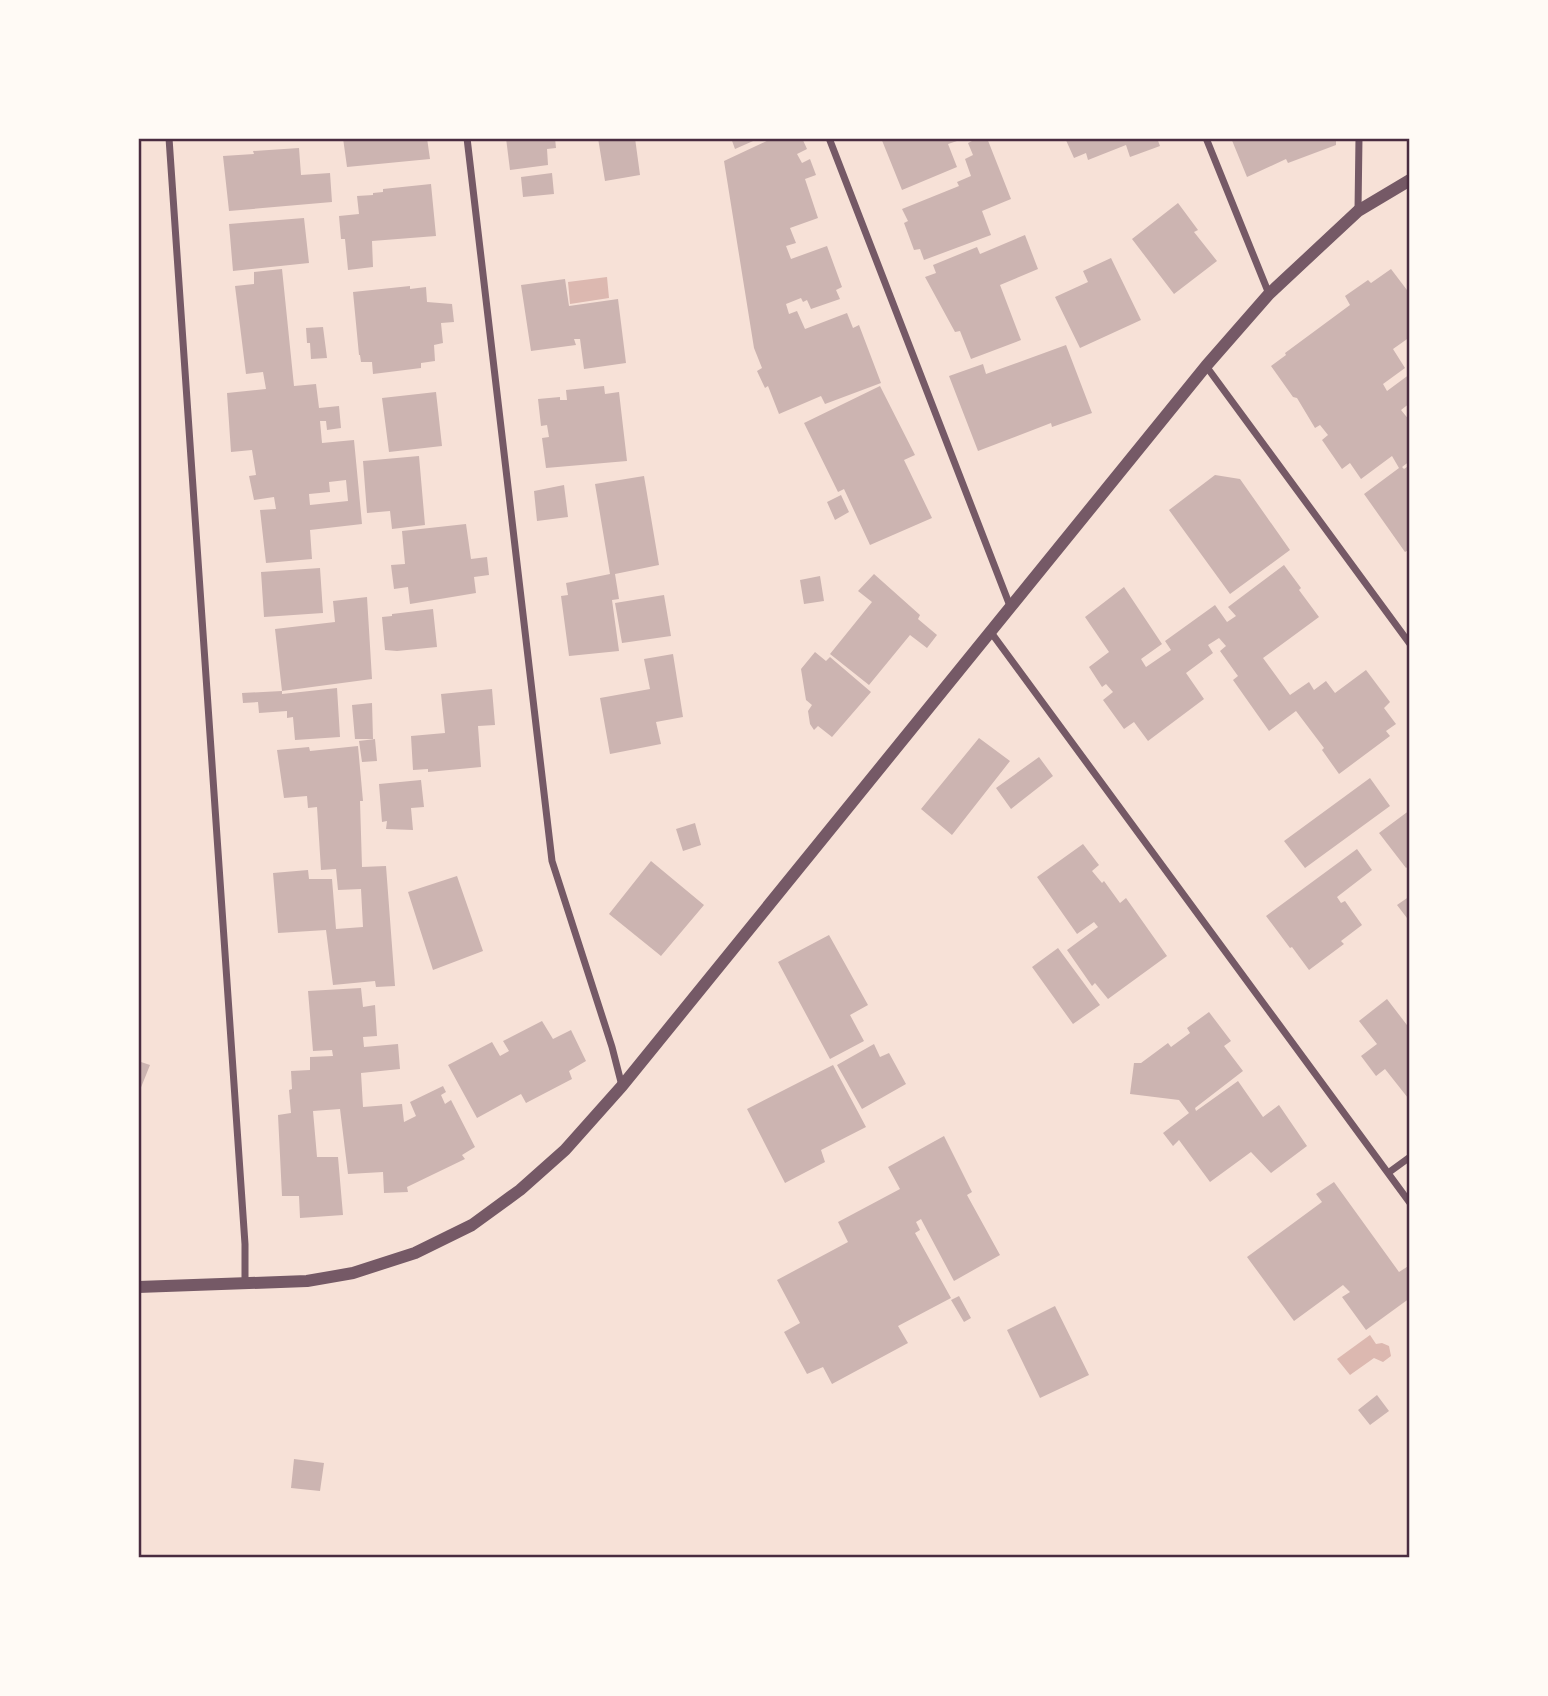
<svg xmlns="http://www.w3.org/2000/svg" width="1548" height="1696" viewBox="0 0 1548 1696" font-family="'Nunito Sans',sans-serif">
	<rect width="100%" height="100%" fill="#f7e1d7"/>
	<path fill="#dcb8b0" d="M607,277l2,21 -39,6 -2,-22z
		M1370,1335l6,9 6,-1 7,3 2,10 -8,6 -9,-4 -24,17 -13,-16z"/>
	<path fill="#ccb4b1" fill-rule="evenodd" d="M343,138h84l3,21 -83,8z
		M506,138h49l1,10 -9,1 1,16 -38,5z
		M598,138h37l5,37 -35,6z
		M731,138h29l-25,11z
		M773,138h29l5,11 -10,5 5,9 8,-4 6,16 -11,4 13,39 -28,10 6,15 -10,3 5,13 36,-13 15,41 -6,3 4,9 -29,10 -4,-9 -4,2 -2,-4 -15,6 3,10 8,-3 8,18 42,-16 6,15 6,-3 22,58 -56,21 -4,-8 -42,18 -11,-28 -3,2 -8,-17 5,-3 -8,-20 -30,-187z
		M881,138h82v1l-15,5 9,23 -55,23z
		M978,138h9l24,61 -29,12 9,24 -67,25 -4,-11 -6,1 -10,-27 4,-2 -6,-12 57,-23 -2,-4 14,-6 -6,-17 8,-4 -5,-12z
		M1065,138h92l3,8 -30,11 -4,-12 -38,15 -2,-7 -12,5z
		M1231,138h105v7l-48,18 -2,-4 -39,18z
		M299,148l2,27 29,-2 2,29 -103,9 -6,-55 31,-2 -1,-3z
		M552,173l2,21 -31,3 -2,-20z
		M431,184l5,52 -64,5 1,26 -25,3 -3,-31h-4l-2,-23 20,-2 -2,-18 16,-1v-2l10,-1v-3z
		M1178,203l20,27 -4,2 23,29 -43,33 -42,-55z
		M304,218l5,45 -76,8 -4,-47z
		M1025,235l13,34 -38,16 21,55 -50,19 -11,-28 -5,1 -30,-55 11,-4 -3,-8 44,-18 3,7z
		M1111,258l30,62 -61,28 -25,-51 33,-15 -5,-11z
		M282,269l12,117 22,-2 3,24 20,-2 2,22 -14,2 -1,-9h-6l2,22 32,-3 8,84 -52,6 2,29 -46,4 -6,-53 16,-1 -2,-12 -20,3 -5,-24 7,-1 -4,-25 -21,2 -4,-59 39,-4 -3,-17 -17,2 -11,-88 19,-2v-12zM346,480l2,21 -38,4 -1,-11 21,-2 -1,-10z
		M1391,269l19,25v43l-17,12 12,19 -22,16 4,7 23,-17v29l-9,7 9,11v40l-8,6 2,2 6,-4v84l-5,3 -41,-58 35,-26 -7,-12 -31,23 -11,-16 -8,6 -20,-29 6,-5 -8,-10 -5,3 -18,-30 -4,-1 -22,-31 15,-11 -1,-2 65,-48 -5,-9 23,-16 3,3z
		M565,279l4,27 49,-7 8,64 -42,6 -4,-30h-6l2,6 -45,6 -10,-66z
		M410,286v3l16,-2 1,15 25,2 2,18 -13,1 2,20 -9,2 1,16 -14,2v5l-48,6 -1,-12h-11l-1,-7h-1l-6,-63z
		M323,327l4,31 -16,1 -1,-16h-3l-1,-15z
		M1066,345l26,68 -40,14 -1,-4 -73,28 -29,-75 34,-12 3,10z
		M604,386l1,8 14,-2 8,69 -81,7 -4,-30 7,-1 -2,-12 -6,1 -3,-27 22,-2v3h7l-1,-10z
		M880,386l35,69 -11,5 28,58 -62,27 -26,-56 -6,3 -34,-69z
		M436,392l6,54 -53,6 -7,-54z
		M419,456l6,69 -33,4 -2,-18 -23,2 -4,-52z
		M1215,475l25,4 50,71 -60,44 -61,-84z
		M644,476l15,89 -44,9 4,25 -7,1 7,51 -50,5 -8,-60 7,-1 -2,-12 44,-9 -15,-90z
		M564,485l4,32 -31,4 -3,-30z
		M841,495l8,17 -14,8 -8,-18z
		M466,524l5,35 16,-2 2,18 -15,2 2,16 -66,11 -2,-17 -14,2 -3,-24 14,-1 -3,-33z
		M1284,565l17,23 -2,2 20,27 -56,41 27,37 19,-13 5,8 12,-9 9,12 31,-23 24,32 -6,6 12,16 -10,7 4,5 -51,38 -17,-24 2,-2 -28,-37 -27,20 -36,-51 5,-4 -18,-25 6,-5 -7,-8 -11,7 5,8 -27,20 18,26 -56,42 -14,-19 -10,7 -21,-29 10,-8 -7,-8 -4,3 -13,-20 20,-15 -24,-35 39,-30 38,57 -21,15 5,8 25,-17 -6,-9 50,-36 12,17 9,-6 -8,-9z
		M320,568l3,45 -59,4 -3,-45z
		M874,574l46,41 -2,4 19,16 -10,13 -17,-13 -41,50 -39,-31 42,-52 -14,-11z
		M820,576l4,25 -20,3 -4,-24z
		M664,595l7,41 -49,7 -7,-40z
		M367,597l5,82 -90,12 -7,-62 60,-7 -2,-21z
		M433,609l4,38 -40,4 -12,-1 -3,-33 10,-1v-2z
		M815,652l11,9 4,-4 41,35 -39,45 -14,-11 -4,4 -4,-6 -2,-13 4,-6 -6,-5 -5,-31z
		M673,654l10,63 -27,5 5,22 -51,10 -10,-56 50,-9 -6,-30z
		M337,688l3,49 -45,3 -2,-23 -6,1v-7l-28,2 -1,-11 -15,1 -1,-10 40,-2v3z
		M492,689l3,36 -17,1 3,41 -53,5v-3l-15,1 -2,-34 34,-3 -4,-39z
		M372,703l1,36h-18l-3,-34z
		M979,738l31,23 -58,74 -31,-26z
		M375,739l2,22 -15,1 -3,-21z
		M358,746l5,55h-3l2,66 24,-1 9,120 -19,1 -1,-6 -42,4 -7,-55 -48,3 -5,-60 35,-3 1,9h23l4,50 27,-2 -2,-38 -23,1 -2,-21 -15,1 -4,-63 -9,1 -1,-12 -23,2 -7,-48 32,-3 1,4z
		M1039,757l14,19 -42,33 -15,-21z
		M1370,778l20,28 -85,62 -21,-27z
		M421,780l3,27 -13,1 2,22 -27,-1 1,-8 -5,1 -3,-38z
		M1410,810v55l-4,3 -27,-35z
		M695,823l6,22 -18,6 -7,-22z
		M1083,844l16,21 -7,6 10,12 2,-2 16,22 6,-5 41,58 -59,43 -13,-16 -3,3 -25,-36 31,-23 -4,-5 -17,12 -40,-57z
		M1357,849l15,21 -35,27 4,6 4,-2 17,24 -21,16 3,3 -35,26 -17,-23 -2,1 -24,-32z
		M651,861l53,44 -43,51 -52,-42z
		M457,876l26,75 -50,19 -25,-78z
		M1410,896v26l-13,-17z
		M829,935l39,70 -18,10 14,26 -34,18 -52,-97z
		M1058,948l42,57 -27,19 -41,-57z
		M361,988l2,19 12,-2 2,31 -14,1 1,10 34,-3 2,25 -39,4 2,34 39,-3 2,18 12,-6 -6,-14 33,-16 3,6 -5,3 4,9 6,-4 24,47 -13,8 3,4 -58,28 1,5 -24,1 -1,-21 -35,2 -8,-65 -27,2 4,46h21l5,58 -43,3 -1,-22h-17l-4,-81 13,-2 -2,-23 3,-1 -1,-18 19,-1v-13l23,-1 -1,-6 -19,1 -5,-60z
		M1387,999l23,30 -2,69 -23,-29 -9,7 -15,-20 16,-12 -18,-23z
		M1209,1012l22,29 -7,5 19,25 -48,37 1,3 42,-30 25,36 16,-12 28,41 -36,27 -20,-21 -41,30 -31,-42 -6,6 -10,-13 26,-20 -10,-13 -49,-6 4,-31h7l27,-20 3,4 19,-14 -3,-5z
		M542,1021l11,18 18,-9 15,31 -17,10 3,8 -46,24 -5,-9 -44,24 -29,-53 44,-23 8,14 9,-5 -6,-10z
		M874,1044l6,13 9,-4 17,31 -44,25 -25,-44z
		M138,1061l12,4 -12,30z
		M833,1065l33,62 -45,23 4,12 -40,21 -38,-74z
		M944,1136l28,56 -5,3 33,60 -46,26 -33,-62 -5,3 4,8 -5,3 36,65 -53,28 10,17 -76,41 -9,-17 -16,7 -23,-42 16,-9 -23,-43 71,-38 -10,-20 62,-33 -12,-22z
		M1334,1182l65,90 11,-7v33l-44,32 -24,-33 8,-5 -7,-7 -49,36 -47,-64 75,-55 -6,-8z
		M959,1296l12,22 -7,4 -13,-22z
		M1055,1306l34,69 -49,23 -33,-68z
		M1377,1395l12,16 -19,14 -12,-15z
		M294,1459l30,4 -4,28 -29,-3z"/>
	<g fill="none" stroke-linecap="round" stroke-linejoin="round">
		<path stroke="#755966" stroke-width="7" d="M169,138l76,1106v40
			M467,138l85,723 60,186 10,39
			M829,138l181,468
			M1206,138l63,156
			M1358,210l1,-72
			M1206,366l204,278
			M990,631l420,572
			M1388,1173l22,-16"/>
		<path stroke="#755966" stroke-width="12" d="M138,1287l169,-6 46,-8 62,-20 57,-28 48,-35 45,-40 57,-64 584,-720 63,-72 89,-83 52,-31"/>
	</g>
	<rect width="1548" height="1696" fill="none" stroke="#fffaf5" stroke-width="280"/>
	<rect x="140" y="140" width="1268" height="1416" fill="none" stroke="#4a2c40" stroke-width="2.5"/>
</svg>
